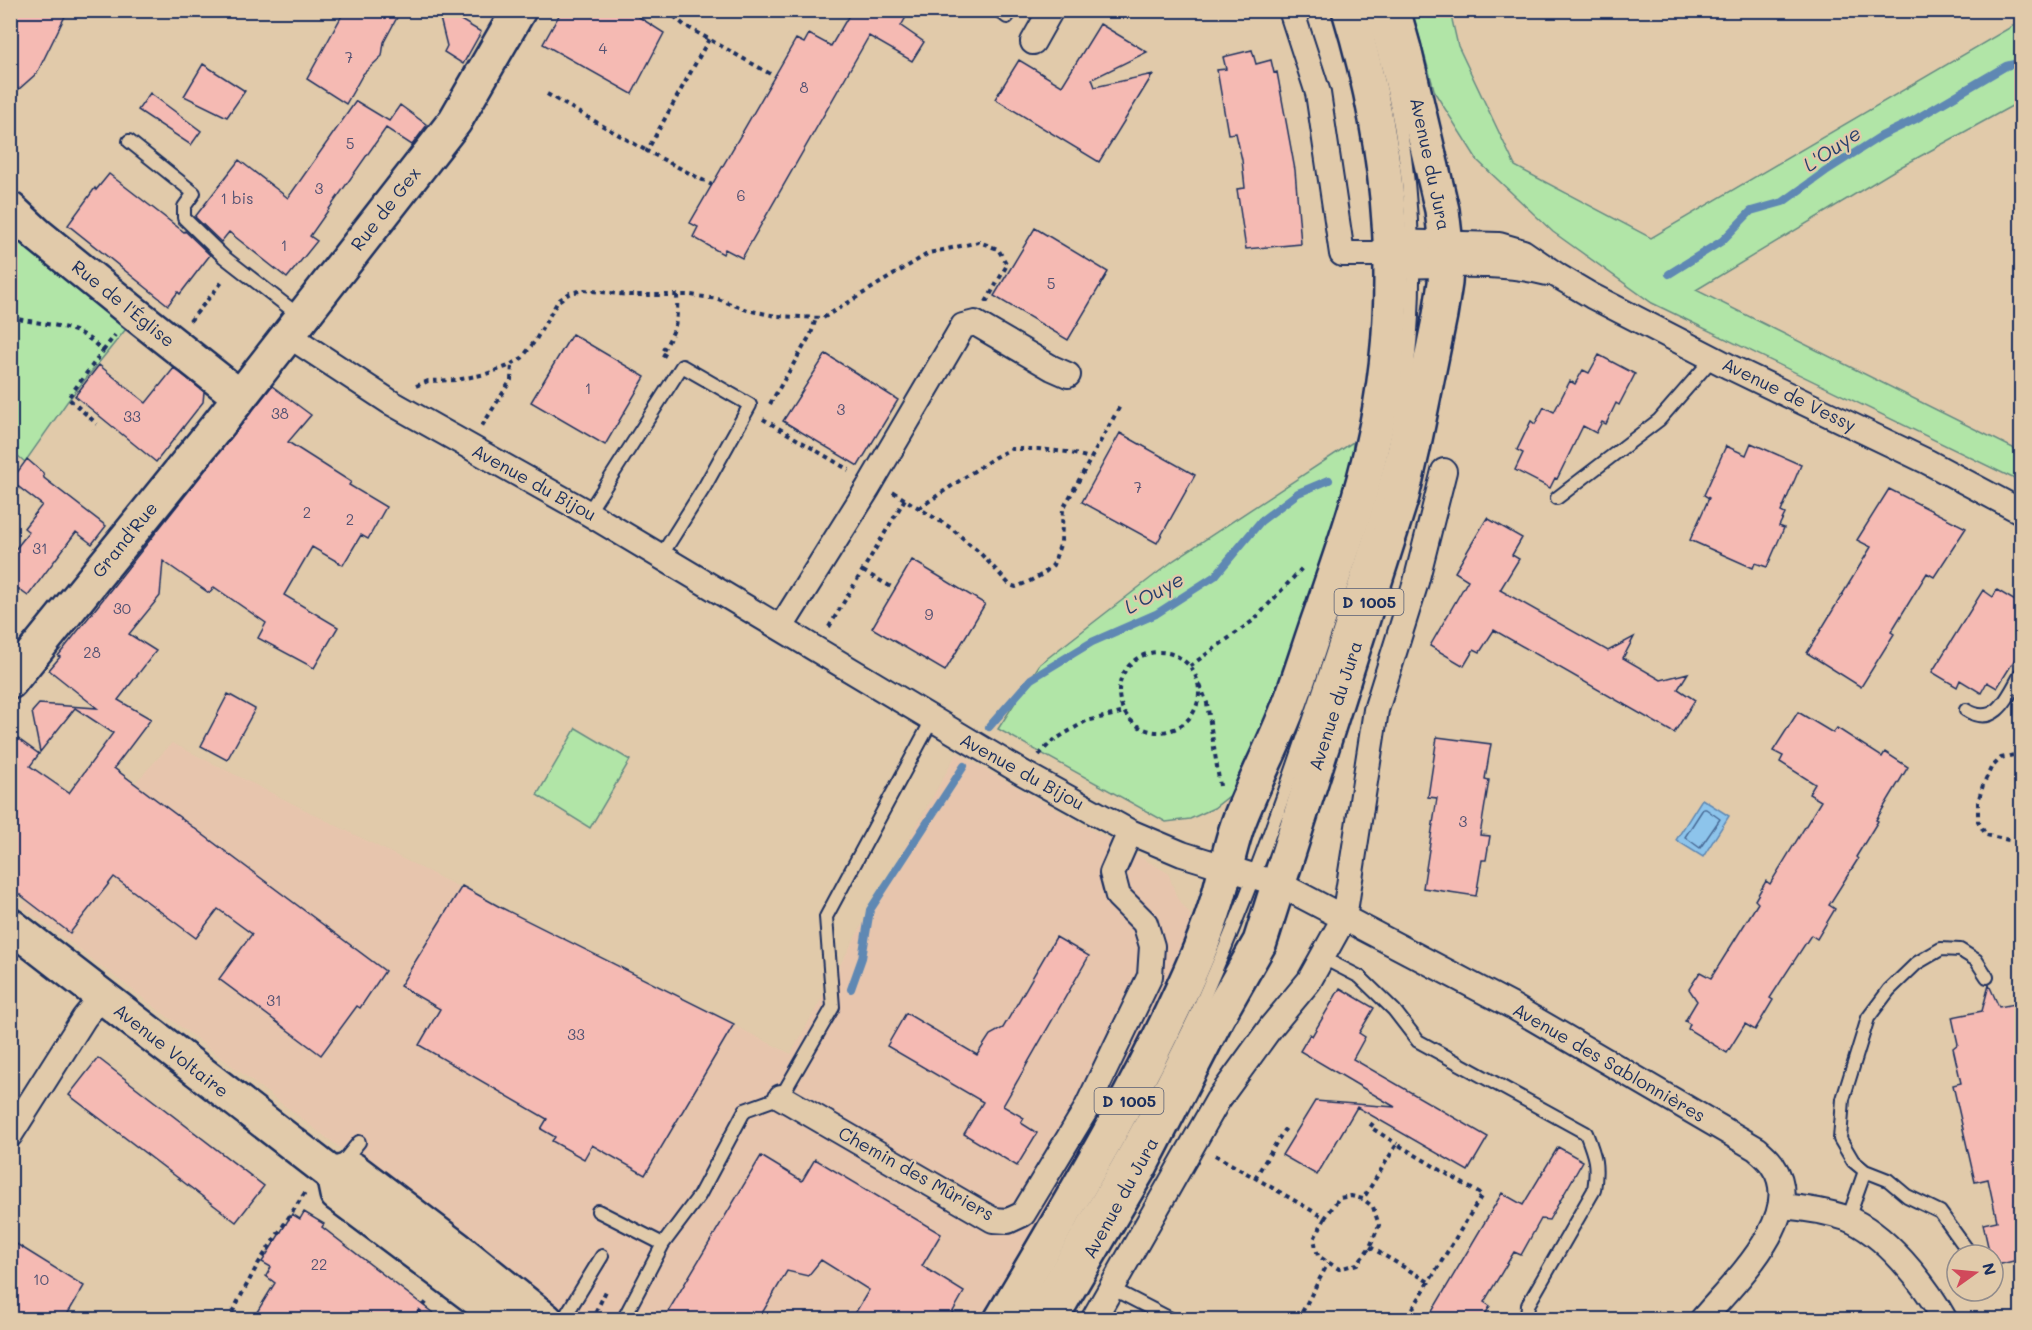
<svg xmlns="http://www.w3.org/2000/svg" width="2032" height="1330" viewBox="0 0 2032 1330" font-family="Mali,sans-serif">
	<rect width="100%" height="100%" fill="#e1caaa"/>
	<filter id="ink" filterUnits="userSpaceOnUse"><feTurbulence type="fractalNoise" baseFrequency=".0167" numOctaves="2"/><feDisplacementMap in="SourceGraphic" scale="12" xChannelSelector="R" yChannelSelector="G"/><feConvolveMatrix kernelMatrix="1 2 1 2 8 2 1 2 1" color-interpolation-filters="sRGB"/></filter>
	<g filter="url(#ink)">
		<path fill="#e7c5ad" d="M172,743l619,311 166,-301 211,120 9,25 13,16 2,30 -200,375 -426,1 -544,-414z"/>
		<path fill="#b1e5a7" stroke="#668a82" stroke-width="1.5" d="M1412,11h38l8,35 57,120 136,72 370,-217v80l-126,69 -199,120 325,162v30l-369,-179 -99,-71 -75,-71 -43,-68z
			M10,232l116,97 -59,73 -42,60 -14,-12z
			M1353,442l-2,49 -109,295 -28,22 -24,11 -24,3 -168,-93 42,-65 134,-104z
			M576,728l54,32 -40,68 -53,-33z"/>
		<path fill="#8dc4eb" stroke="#5f88b3" stroke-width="1.5" d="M1702,799l27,17 -26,41 -27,-17z"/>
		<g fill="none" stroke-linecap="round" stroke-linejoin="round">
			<path stroke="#496b96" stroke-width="1.5" d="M1703,809h3l14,10 -20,29 -15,-11z"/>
			<path stroke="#5f88b3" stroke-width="8" d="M1669,274l53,-33 29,-30 32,-9 43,-31 55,-35 33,-16 92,-54 16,-4
				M989,727l42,-48 61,-37 64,-28 59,-38 46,-55 37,-28 31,-13
				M851,989l11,-31 8,-48 94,-144"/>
		</g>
		<path fill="#f5bab3" stroke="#1b2f5e" stroke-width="1.5" d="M10,10h58l-31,63 -27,24z
			M345,10h56l-17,32 -2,14 -19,18 -17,30 -39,-25z
			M438,10h6l37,22 -18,32 -19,-12 3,-6z
			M562,10h66l36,23 -32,61 -89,-50z
			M852,10h58l-9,16 23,16 -12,19 -43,-25 -127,222 -17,-9 -2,5 -30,-17 5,-10 -8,-4 106,-184 8,4 5,-9 22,12z
			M1100,24l47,28 -55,27 3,8 58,-13 -54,88 -104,-63 24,-39 43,26z
			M1252,50l4,14 15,-4 3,13 3,-1 18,98 6,74 -55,5 -9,-60 8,-1 -3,-28 -6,-27 -8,1 -11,-64 9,-1 -3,-12z
			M203,64l42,27 -18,26 -43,-21z
			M150,93l51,38 -10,14 -53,-35z
			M356,101l33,20 11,-16 27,20 -15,20 -26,-17 -76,108 7,5 -30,37 -58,-46 -8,10 -26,-25 44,-57 49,38z
			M109,174l75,58 1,-1 25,24 -30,39 -2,-2 -10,13 -100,-80 27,-37 1,2z
			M1035,228l73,44 -40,68 -74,-44z
			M572,334l73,43 -40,68 -74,-43z
			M826,354l72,46 -40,66 -75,-45z
			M1599,355l36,19 -16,31 -3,-2 -10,21 -4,-2 -6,11 -13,-7 -26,53 -2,-1 -5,10 -35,-18 8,-17 -6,-3 14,-29 4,3 9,-17 10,5 16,-31 5,3 8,-14 6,3z
			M99,365l47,38 28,-35 30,24 -1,10 -47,60 -81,-66z
			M272,386l39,29 -23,27 63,40 -2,3 37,22 -18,32 -7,-4 -18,30 -31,-18 -28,48 54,32 -24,41 -56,-30 8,-15 -52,-36 -5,6 -46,-32 -3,35 -31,38 27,17 -38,49 33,19 -37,49 271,203 -25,37 -3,-2 -36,49 -102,-76 33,-45 -34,-25 -22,29 -82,-61 -44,56 -60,-46v-154l29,21 -9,12 39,27 44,-60 -38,-25 -35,44 -8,-40 7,-8 58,4 -48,-38 11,-13 -2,-1z
			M1120,433l75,42 -38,68 -75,-41z
			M1751,443l50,22 -20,47 4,2 -6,12 5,2 -17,39 -12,-4 -2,5 -63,-28 19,-42 -5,-3 22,-49 20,9z
			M27,459l16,14 1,5 62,48 -14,18 -16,-12 -48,64 -18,-13v-27l19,-24 -5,-4 18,-23 -31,-24z
			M1889,489l77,39 -32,49 -7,-4 -36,59 3,2 -33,53 -54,-34 64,-106 -14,-7z
			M1487,518l35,20 -10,17 7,4 -19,31 108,61 26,-14 -11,21 38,22 27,-7 -10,16 17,11 -21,33 -180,-103 -14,22 -6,-3 -10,17 -34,-20 38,-66 -13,-8z
			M912,560l73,44 -40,67 -73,-43z
			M1983,590l10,7 4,-7 25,15v43l-25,40 -10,-6 -6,11 -21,-13 -3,7 -25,-15z
			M228,694l27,15 -28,51 -26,-14z
			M1798,712l35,21 4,-5 45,29 3,-5 23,15 -32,53 2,1 -22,36 2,2 -29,46 6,4 -18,30 -6,-4 -41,63 3,2 -18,30 -10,-6 -18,29 -39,-24 2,-5 -5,-3 12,-20 -8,-12 11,-17 11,6 47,-75 -3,-3 11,-19 4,3 51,-83 -12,-7 6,-10 -35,-22 3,-6 -10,-5z
			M1437,737l54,7 -6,35 4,1 -9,55 10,1 -4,24h-4l-6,36 -53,-8 14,-90 -9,-1z
			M462,886l38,21 234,117 -89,151 -53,-30 -8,14 -32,-18 3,-4 -14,-8 6,-10 -128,-74 21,-36 -40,-23z
			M1056,937l33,19 -86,150 21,12 -3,5 16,10 -20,33 -53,-32 19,-32 -96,-56 19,-33 71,42 13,-20 13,-7z
			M1989,985l10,22 16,-3 7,30v225l-29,7v-11h-3l-7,-31 14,-3 -9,-42 -13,3 -22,-97 8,-2 -8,-35 5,-4 -6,-27 30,-6z
			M1340,988l34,20 -15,25 6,4 -12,22 135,78 -20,34 -111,-64 -40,68 -35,-20 33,-54 80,6 -95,-56 10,-17 2,2z
			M98,1058l166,128 -28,36 -167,-127z
			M1558,1147l25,14 -34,59 -8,-1 -20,36 -7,-3 -30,50 6,4 -8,14h-55l75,-127 21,12z
			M761,1156l41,25 13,-22 126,75 -19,32 42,26 -16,28h-97l18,-30 -48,-30 -13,16 -21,-5 -29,49h-95z
			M304,1212l20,12 -2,3 120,93h-190l23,-37 -9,-7 5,-9 -9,-5 30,-48 8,5z
			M10,1240l74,46 -20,34h-54z"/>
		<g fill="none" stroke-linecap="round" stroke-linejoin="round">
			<g stroke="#1b2f5e" stroke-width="16">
				<path id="lane" d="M998,10l9,7 5,-7
					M1371,10c25,76 39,155 41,235
					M129,141l65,52 -10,14v11l40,39 77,60
					M1557,498l102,-78 54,-62
					M588,513l94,-147 68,39 -45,81 -44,70
					M1966,710c31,19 43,-16 56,-38
					M1323,958l37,19 34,33 24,31 168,92c9,23 12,32 8,57l-66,115 -1,15
					M341,1164l18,-22
					M598,1211l65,33
					M1848,1219l17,-48
					M1971,1255l-31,-43 -33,-16 -19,-16 -23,-9 -12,-10 -13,-22 3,-40 25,-81 21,-28 28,-27 24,-14 19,1 16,10 11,17
					M1111,1288l62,32
					M563,1320l39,-64
					M623,1320l40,-76 36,-48 46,-86 36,-13 52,-90 -7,-90 106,-197
					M1026,1320c61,-102 122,-203 172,-310 54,-119 97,-245 138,-369 20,-63 43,-127 58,-192 13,-60 20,-125 19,-187"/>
			</g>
			<g stroke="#1b2f5e" stroke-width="28">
				<path id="street" d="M1291,10l27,83 24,161h49
					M1033,42l18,-32
					M1391,242l108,3 24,7 35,24 34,20 138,71 198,95 94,50
					M1391,266c51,0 106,-6 156,7
					M288,335l102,67 198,111 435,260 107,59 52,22 97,30 29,15 204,107 245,143c5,5 12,10 16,17 34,49 -41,118 -71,154
					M781,627l87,-139 95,-162 12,-3 77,45 16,7
					M781,1097l212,123 15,1 15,-7 62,-103 65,-135 2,-30 -7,-23 -27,-27 -6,-23 18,-41
					M10,1135l74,-117 17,-21
					M1782,1206c22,2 43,5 64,12 39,15 79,66 99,102
					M1093,1320l125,-220 53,-73 38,-46 35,-63 32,-208 40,-128 28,-111"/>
			</g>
			<g stroke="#1b2f5e" stroke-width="38">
				<path id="secondary" d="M10,209l28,26 96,78 105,83
					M10,682l208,-257 237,-304 64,-111
					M10,925l323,250 4,19 168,126
					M333,1175l19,-6 112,85 82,66"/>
			</g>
			<g stroke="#1b2f5e" stroke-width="38">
				<path id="primary" d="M1001,1320c70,-119 142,-237 196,-364 10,-24 19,-48 25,-73 6,-23 10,-45 19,-67 14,-35 31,-68 45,-103 14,-35 24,-71 37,-106 18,-53 37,-106 49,-161 34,-144 20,-295 -23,-436
					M1050,1320l90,-153 78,-151 42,-74 142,-446 11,-47 27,-134 5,-32 2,-30 -5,-43 -38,-161 -11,-39"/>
			</g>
			<path stroke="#1b2f5e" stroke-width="4" stroke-dasharray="4.5 4.5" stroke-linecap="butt" d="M667,10l17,15 90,51
				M709,39l-62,112 65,34
				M547,94l100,57
				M10,317c25,7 53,6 75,19 7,4 12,10 18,15l-35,47 29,26
				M190,321l33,-40
				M103,351l12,-16
				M666,356l-5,-3c15,-22 17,-32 16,-58
				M416,386l12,-5 28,-1 30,-6 20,-7 16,-9 13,-17 23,-40 12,-8 14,-3 45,5h62l27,4 29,11 29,6 47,2 106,-65 50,-11 19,7 9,16 -21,37
				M770,404l41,-70 5,-16
				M763,419l86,51
				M482,426l29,-46 1,-16
				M893,492l58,36 30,26 29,31 6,2 12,-5 15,-8 10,-9 8,-23 2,-33 57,-103
				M919,508l76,-51 16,-8h27l29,3 23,6
				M863,571l32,18
				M829,627l76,-128
				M1119 692a40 40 0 1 1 80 0a40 40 0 1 1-80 0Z
				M1190,666l64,-46 50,-54
				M1200,685l7,18 13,83
				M2022,753l-21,5 -10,10 -8,17 -5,17v19l8,14 36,8
				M1039,755l12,-13 35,-21 39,-9
				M1373,1123l-3,4 27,17
				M1215,1155l110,63 14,-20 12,-2 12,3 34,-55 85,51 -72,118
				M1255,1178l29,-48 5,4
				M1325,1218l-11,21 4,17 21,13 18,-5 13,-17 9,-22 -6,-18 -10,-8
				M1370,1247l59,35
				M228,1320l30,-56 48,-73
				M412,1320l17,-21
				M592,1320l14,-29
				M1298,1320l30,-57"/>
			<use href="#lane" stroke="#e1caaa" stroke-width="12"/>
			<use href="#street" stroke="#e1caaa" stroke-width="24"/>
			<use href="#secondary" stroke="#e1caaa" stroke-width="33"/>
			<use href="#primary" stroke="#e1caaa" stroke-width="33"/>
		</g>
	</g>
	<g text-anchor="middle" stroke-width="4.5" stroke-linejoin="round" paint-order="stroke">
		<g font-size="15" fill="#525273">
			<text x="603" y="54">4</text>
			<text x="349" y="63">7</text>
			<text x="804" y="93">8</text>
			<text x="350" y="149">5</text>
			<text x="319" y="194">3</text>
			<text x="741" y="201">6</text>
			<text x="237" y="204">1 bis</text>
			<text x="284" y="251">1</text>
			<text x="1051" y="289">5</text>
			<text x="588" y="394">1</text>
			<text x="841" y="415">3</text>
			<text x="280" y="419">38</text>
			<text x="132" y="422">33</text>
			<text x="1138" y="493">7</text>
			<text x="307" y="518">2</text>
			<text x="350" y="525">2</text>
			<text x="40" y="554">31</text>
			<text x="122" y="614">30</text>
			<text x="929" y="620">9</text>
			<text x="92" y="658">28</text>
			<text x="1463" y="827">3</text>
			<text x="274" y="1006">31</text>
			<text x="576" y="1040">33</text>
			<text x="319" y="1270">22</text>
			<text x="41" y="1285">10</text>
		</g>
		<g fill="#e1caaa" stroke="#565e75" stroke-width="1.5">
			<rect x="1334.5" y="589" width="69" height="26" rx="4.5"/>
			<rect x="1094.5" y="1088" width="69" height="26" rx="4.5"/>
		</g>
		<g font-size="16" font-weight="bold" fill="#1b2f5e">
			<text x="1369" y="608">D 1005</text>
			<text x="1129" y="1107">D 1005</text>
		</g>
		<g font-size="18" fill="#1b2f5e" stroke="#e1caaa">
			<text transform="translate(1430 164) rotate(78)" y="6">Avenue du Jura</text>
			<text transform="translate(386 209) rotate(-52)" y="6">Rue de Gex</text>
			<text transform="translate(123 304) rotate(39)" y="6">Rue de l'Église</text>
			<text transform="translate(1789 395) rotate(26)" y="6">Avenue de Vessy</text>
			<text transform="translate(534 483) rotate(29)" y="6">Avenue du Bijou</text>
			<text transform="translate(125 540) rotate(-51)" y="6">Grand'Rue</text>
			<text transform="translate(1336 706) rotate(-72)" y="6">Avenue du Jura</text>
			<text transform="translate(1022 772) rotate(29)" y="6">Avenue du Bijou</text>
			<text transform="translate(171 1051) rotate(38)" y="6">Avenue Voltaire</text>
			<text transform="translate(1609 1063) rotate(30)" y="6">Avenue des Sablonnières</text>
			<text transform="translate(916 1174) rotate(29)" y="6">Chemin des Mûriers</text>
			<text transform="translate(1121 1198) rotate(-61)" y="6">Avenue du Jura</text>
		</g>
		<g font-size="20" font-style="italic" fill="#263e6c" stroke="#e1caaa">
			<text transform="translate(1832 149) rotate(-34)" y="7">L'Ouye</text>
			<text transform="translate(1154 593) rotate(-29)" y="7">L'Ouye</text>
		</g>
	</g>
	<rect width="2032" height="1330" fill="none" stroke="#e1caaa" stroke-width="36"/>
	<rect x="18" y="18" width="1996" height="1294" fill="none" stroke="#1b2f5e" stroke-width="2" filter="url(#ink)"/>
	<g transform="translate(1975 1273) rotate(75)"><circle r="28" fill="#e1caaa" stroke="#928c8c" stroke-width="1.5"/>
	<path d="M0-4.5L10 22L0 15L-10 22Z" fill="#d1495b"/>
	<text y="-9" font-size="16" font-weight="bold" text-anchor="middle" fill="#1b2f5e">N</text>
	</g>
</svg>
